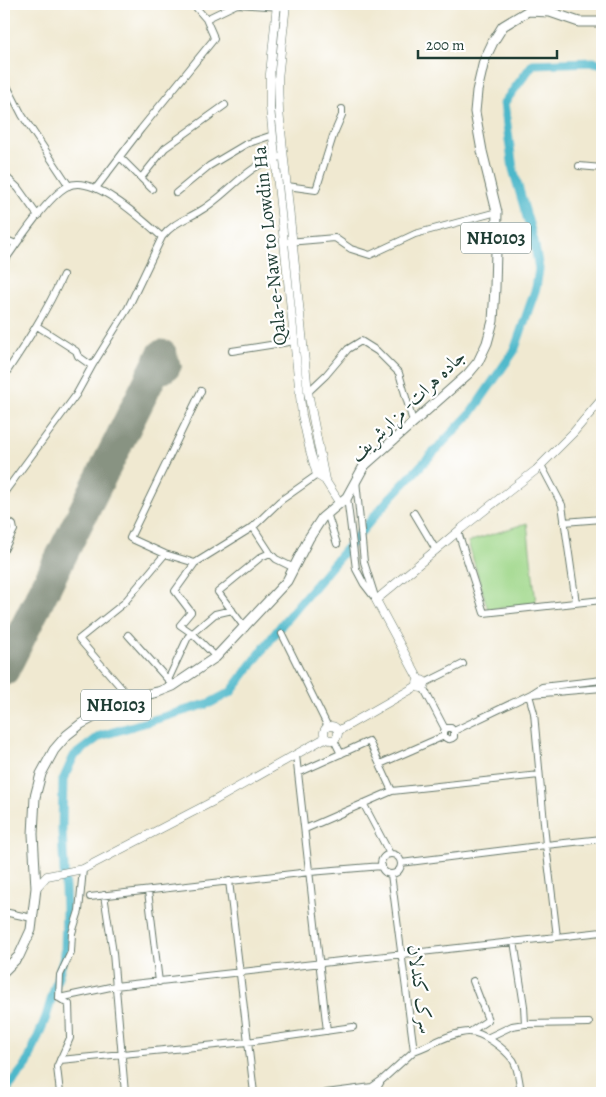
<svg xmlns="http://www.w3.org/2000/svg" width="606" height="1097" viewBox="0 0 606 1097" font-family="Alegreya,Amiri,serif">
	<rect width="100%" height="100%" fill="#fff"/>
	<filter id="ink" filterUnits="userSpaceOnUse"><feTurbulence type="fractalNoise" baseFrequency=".02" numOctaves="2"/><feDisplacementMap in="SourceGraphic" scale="10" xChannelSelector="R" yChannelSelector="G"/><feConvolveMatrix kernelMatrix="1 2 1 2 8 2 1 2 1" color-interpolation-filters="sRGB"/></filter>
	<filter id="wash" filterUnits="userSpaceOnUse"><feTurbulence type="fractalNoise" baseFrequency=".0096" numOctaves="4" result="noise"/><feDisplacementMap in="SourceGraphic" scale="20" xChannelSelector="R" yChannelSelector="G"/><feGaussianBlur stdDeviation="1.12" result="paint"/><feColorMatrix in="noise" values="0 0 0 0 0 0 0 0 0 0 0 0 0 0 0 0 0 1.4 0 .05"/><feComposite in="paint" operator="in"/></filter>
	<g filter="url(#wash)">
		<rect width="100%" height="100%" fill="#f0e9d1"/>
		<path fill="#9fd789" stroke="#5f8a5e" d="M527,523l9,80 -48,7 -20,-68z"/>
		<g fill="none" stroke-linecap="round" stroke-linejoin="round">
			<path stroke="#4eb8ca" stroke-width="9" d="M4,1093l23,-29 19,-47 19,-64 1,-44 -4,-79 1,-50 11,-24 26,-20 110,-33 21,-11 52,-69 45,-53 63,-73 80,-84 43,-62 22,-63 3,-19 -5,-28 -21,-72 -9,-66 29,-39 61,-2 8,2"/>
			<path stroke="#889382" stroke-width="12" d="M153,374l7,3h6l7,-5 3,-6 -4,-7 -10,-4"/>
			<path stroke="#889382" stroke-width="31" d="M4,670l158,-315"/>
		</g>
	</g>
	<g filter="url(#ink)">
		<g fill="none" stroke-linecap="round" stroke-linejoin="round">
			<g stroke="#68796b" stroke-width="8">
				<path id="minor" d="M193,4l13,15 31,-15 44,3
					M4,80l18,35 47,71
					M120,157l32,32
					M579,166l23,2
					M4,175l14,13 20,28
					M141,178l24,-30 60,-43
					M287,186l29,4 17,-54 9,-21v-6
					M96,188l45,-59 73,-90 -1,-4 -7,-16
					M176,193l33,-27 37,-22 27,-9
					M4,239l12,5
					M288,242l47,-4 16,11 19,6 45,-21 82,-22
					M4,262c13,-19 44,-66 64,-76 26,-12 76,35 94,51
					M37,326l39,25 2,5 14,10
					M232,351l63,-10
					M4,376c22,-33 43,-65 59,-101
					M201,391l-71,147 35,16 30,9 58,-36 17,26 6,6 18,9
					M308,392l18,-17 22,-26 13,-8 16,10 22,22 14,49
					M541,465l21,40 14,98
					M356,480l8,82 12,38
					M4,493l72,-98 16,-29 36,-58 34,-71c12,-15 23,-17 38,-26 27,-15 48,-48 80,-54
					M347,497l9,72 8,15 10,13
					M327,513l10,31
					M414,513l22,37
					M4,518l9,7 1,5 -10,20
					M564,522l38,-3
					M253,527l27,-26 37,-26
					M458,532l26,81 118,-13
					M195,563l-20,28 16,21 -11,13 13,9 23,23
					M245,628l-27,-36 43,-35 9,-4
					M282,634l46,93
					M128,635l42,47
					M168,680l20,-43 27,-23 17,-4
					M425,683l38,-19
					M423,687l22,42
					M532,694l70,-6
					M529,695l5,18 12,132 11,92
					M130,698l-51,-59 45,-36 41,-49
					M454,731l-3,-3h-4l-3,3v5c3,4 7,4 10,1v-6l77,-37 11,-7 60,-7
					M334,740l7,14
					M296,755l31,276
					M380,764l64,-28
					M298,773l71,-32 23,50 -87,38
					M392,791l147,-16
					M363,803l27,51
					M381 864a10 10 0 1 1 20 0a10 10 0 1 1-20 0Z
					M401,863l145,-18 56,-6
					M391,874l23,177c17,-6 36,-18 54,-19 14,-1 37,17 45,28 4,6 7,25 8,33
					M229,881l25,212
					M148,891l11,91
					M104,895l9,58 12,140
					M90,897l220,-25 72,-6
					M4,912l28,6
					M514,941l10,65 1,18
					M59,998l56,-12 487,-54
					M59,998l1,-23 11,-23 1,-19 7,-22 4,-42
					M59,998l10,6 1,34 -13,29 3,26
					M470,1032l18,-12 -15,-39
					M487,1038l25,-12 13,-2 64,-1
					M60,1060l187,-18 106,-15
					M326,1093l46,-6 10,-7 32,-29
					M374,1093l6,-10"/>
			</g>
			<g stroke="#68796b" stroke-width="9">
				<path id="major" d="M277,4l-7,70v34l32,307 8,36 7,24 8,5 14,22
					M286,4l-8,75 1,32 29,281 17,88
					M419,680l-43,-80 86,-72 74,-58 37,-37 29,-34
					M417 684a4 4 0 1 1 8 0a4 4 0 1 1-8 0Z
					M324 733a7 7 0 1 1 14 0a7 7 0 1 1-14 0Z
					M338,731l79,-45
					M36,888l11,-12 36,-7 127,-66 115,-65"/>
			</g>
			<g stroke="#68796b" stroke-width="11">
				<path id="highway" d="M4,971l15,-15 12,-26 5,-42 -3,-54 2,-37 6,-23 13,-24 13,-15 14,-11 49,-26 28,-6 15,-6 43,-29 71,-76 22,-43 13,-20 25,-21 17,-31 104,-92 10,-12 9,-19 6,-22 2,-33 2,-76 -15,-61 -7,-39 2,-21 7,-30 9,-19 10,-16 25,-15 22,1 29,10h23"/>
			</g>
			<use href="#minor" stroke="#fff" stroke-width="6"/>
			<use href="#major" stroke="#fff" stroke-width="8"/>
			<use href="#highway" stroke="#fff" stroke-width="9"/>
		</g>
	</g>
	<g text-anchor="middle" stroke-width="4.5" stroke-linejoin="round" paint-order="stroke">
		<g fill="#fff" stroke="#627771" stroke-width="1">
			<rect x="461" y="222.5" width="70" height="31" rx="4"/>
			<rect x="81" y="689.5" width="70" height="31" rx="4"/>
		</g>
		<g font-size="18" font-weight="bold" fill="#1f3d34">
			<text x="496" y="244">NH0103</text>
			<text x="116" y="711">NH0103</text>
		</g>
		<g font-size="19" fill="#1f3d34" stroke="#fff">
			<text transform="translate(269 246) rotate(-96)" y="7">Qala-e-Naw to Lowdin Ha</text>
			<text transform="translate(407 405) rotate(-44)" y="7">جاده هرات- مزارشریف</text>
			<text transform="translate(421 989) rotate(82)" y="7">سرک کندلان</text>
		</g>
	</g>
	<rect width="606" height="1097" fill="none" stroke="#fff" stroke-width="20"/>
	<path d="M418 50v8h139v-8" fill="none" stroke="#1f3d34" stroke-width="2.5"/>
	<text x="426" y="50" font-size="15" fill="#1f3d34" stroke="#ffffff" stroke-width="4" paint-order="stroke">200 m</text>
</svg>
